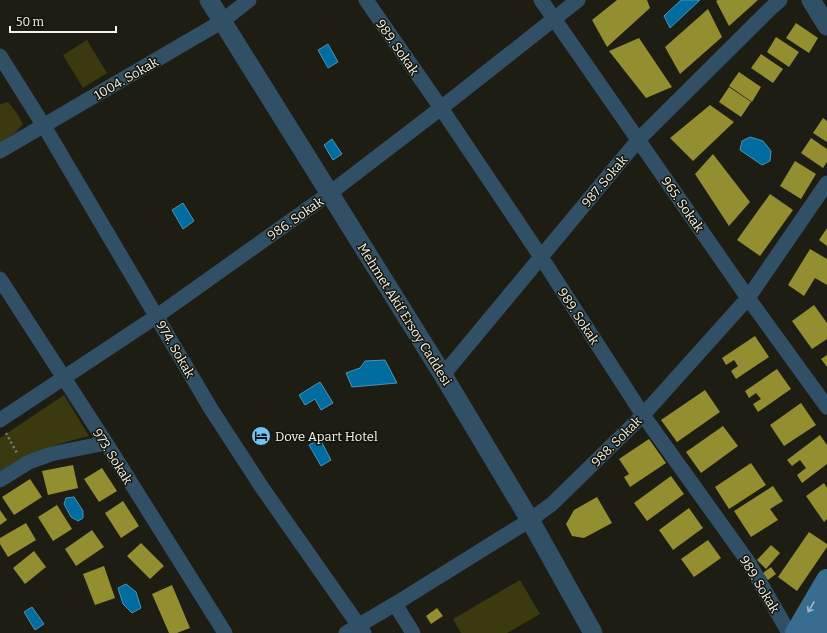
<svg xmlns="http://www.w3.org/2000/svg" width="827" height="633" viewBox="0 0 827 633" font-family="Bitter,serif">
	<rect width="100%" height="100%" fill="#1d1d13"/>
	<path fill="#3a390f" d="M87,40l20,33 -24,15 -20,-33z
		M8,102l8,10 7,12 -7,8 -16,11v-39z
		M64,395l25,41c-35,9 -58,15 -89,36v-34z
		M520,580l20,34 -33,19h-46l-8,-14z"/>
	<path fill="#016c9f" stroke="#4a95b6" d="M681,0h19l-30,28 -6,-12z
		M328,44l10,18 -10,6 -10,-18z
		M750,137l13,4 8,10 -1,10 -8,4 -22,-15 2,-9z
		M332,139l10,15 -9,6 -9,-15z
		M183,203l11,18 -11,8 -11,-19z
		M385,360l12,23 -45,4 -6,-14 14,-5 5,-7z
		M320,382l13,21 -12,7 -6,-11 -10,6 -6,-10z
		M320,439l11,21 -10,6 -12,-21z
		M74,497l9,14v7l-5,3 -7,-4 -7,-13 2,-6z
		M126,584l10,8 5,16 -9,5 -9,-9 -5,-16z
		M32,607l12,17 -9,6 -11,-18z"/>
	<path fill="#938f31" d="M617,0h30l3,8 -43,39 -15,-27z
		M718,0h40l-29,26 -13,-25z
		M708,9l14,28 -42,37 -15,-27z
		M796,23l22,15 -9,15 -23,-15z
		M776,37l23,15 -10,15 -22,-15z
		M639,38l33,49 -26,11 -37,-47z
		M761,54l22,15 -10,14 -22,-15z
		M739,72l22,15 -9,15 -23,-16z
		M729,87l22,15 -10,15 -22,-15z
		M710,105l24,17 -41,39 -23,-23z
		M823,118l4,3v21l-14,-9z
		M811,138l16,11v13l-4,6 -22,-15z
		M713,154l37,48 -21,24 -34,-52z
		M795,161l21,13 -15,25 -21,-13z
		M770,194l23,16 -33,46 -23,-16z
		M827,228v18l-8,-6z
		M810,249l17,10v26l-12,-7 -11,18 -16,-11z
		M814,305l13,18v16l-15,10 -20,-28z
		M755,336l14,21 -33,22 -5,-8 7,-5 -4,-6 -8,5 -4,-7z
		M827,355v12l-6,-8z
		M777,369l14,20 -33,23 -5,-8 8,-5 -5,-6 -7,5 -4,-7z
		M705,390l15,22 -43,30 -16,-22z
		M801,403l15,22 -32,21 -14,-21z
		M723,426l15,20 -37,27 -15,-21z
		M820,435l7,10v19l-25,19 -5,-8 9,-7 -6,-8 -8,6 -5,-6z
		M649,439l17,24 -36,24 -6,-10 5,-3 -10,-15z
		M751,463l15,22 -37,24 -14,-22z
		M73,465l5,23 -30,7 -6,-24z
		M102,468l15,23 -18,11 -15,-23z
		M671,476l13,18 -37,27 -13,-18z
		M30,479l12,18 -28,18 -12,-18z
		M824,483l3,5v31l-3,3 -18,-26z
		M773,486l10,15 -13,8 8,11 -27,17 -17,-26z
		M597,497l15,26 -28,15 -12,-2 -6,-12 8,-14z
		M123,501l16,25 -18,12 -16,-25z
		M57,505l15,24 -19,12 -15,-24z
		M689,508l14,20 -30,22 -14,-20z
		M0,510l7,10 -7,5z
		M26,523l10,17 -28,17 -8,-13v-6z
		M92,530l12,17 -28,19 -11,-17z
		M809,532l18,12v3l-30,44 -19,-14z
		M708,540l13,18 -27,19 -13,-18z
		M141,543l23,23 -14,13 -23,-23z
		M771,545l9,8 -14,16 -9,-9z
		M34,551l12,16 -21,17 -12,-16z
		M104,566l11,32 -20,7 -12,-31z
		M771,567l5,7 -8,6 -5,-7z
		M172,585l18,43 -13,5h-8l-17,-39z
		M437,608l6,8 -12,8 -5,-8z"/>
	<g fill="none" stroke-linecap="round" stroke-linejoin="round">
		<path stroke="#7d7d75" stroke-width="2.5" stroke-dasharray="2 3" stroke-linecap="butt" d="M6,433l11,20"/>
		<path stroke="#315065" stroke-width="15" d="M366,0l75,108 100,149 102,158 106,148 40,70
			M541,0l207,298 79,109
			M0,56l44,70 167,283 52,80 101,144
			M0,151l221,-129 28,-22
			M0,279l106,164 119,190
			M443,375l196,-236 133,-132 8,-7
			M0,420l157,-104 173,-123 111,-85 137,-108
			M0,480l29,-18 22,-8 55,-11
			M395,604l18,29
			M346,633l49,-29 135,-84 22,-16 91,-89 105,-117 79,-115"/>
		<path stroke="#315065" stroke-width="19" d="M209,0l234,375 87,145 63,113
			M811,0l16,26"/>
		<path stroke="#396d8f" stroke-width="22" d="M796,633l31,-53
			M815,633l12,-20"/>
	</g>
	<defs><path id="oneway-shaft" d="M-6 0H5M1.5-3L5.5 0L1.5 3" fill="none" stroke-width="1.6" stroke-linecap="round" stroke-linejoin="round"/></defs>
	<use stroke="#a0b7c3" href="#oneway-shaft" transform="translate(811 607) rotate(120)"/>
	<defs>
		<g id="hotel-disc" transform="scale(1)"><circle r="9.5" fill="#73c1f5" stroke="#14140a"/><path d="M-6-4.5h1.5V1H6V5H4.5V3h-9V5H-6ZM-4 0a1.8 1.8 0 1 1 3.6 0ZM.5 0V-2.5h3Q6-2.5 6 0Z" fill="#111"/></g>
	</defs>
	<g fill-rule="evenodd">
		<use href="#hotel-disc" x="261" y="436"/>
	</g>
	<g text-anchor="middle" stroke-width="3" stroke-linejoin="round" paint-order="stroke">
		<g font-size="13" fill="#f4f4ed" stroke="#14140a">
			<text transform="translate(398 47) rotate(55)" y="5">989. Sokak</text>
			<text transform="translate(126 78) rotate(-30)" y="5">1004. Sokak</text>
			<text transform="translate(604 181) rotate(-50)" y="5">987. Sokak</text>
			<text transform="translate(683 204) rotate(55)" y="5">965. Sokak</text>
			<text transform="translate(295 218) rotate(-35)" y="5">986. Sokak</text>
			<text transform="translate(405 314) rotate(58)" y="5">Mehmet Akif Ersoy Caddesi</text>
			<text transform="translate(579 316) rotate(57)" y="5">989. Sokak</text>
			<text transform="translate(176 349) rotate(60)" y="5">974. Sokak</text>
			<text transform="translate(616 441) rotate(-45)" y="5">988. Sokak</text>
			<text transform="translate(113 456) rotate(58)" y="5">973. Sokak</text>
			<text transform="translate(760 584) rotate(59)" y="5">989. Sokak</text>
		</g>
		<g font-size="13" fill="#f4f4ed" stroke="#14140a" text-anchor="start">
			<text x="275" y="441">Dove Apart Hotel</text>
		</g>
	</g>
	<path d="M10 26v6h106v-6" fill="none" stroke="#f4f4ed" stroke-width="2"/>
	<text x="16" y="26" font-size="12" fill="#f4f4ed" stroke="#14140a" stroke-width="3" paint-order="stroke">50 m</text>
</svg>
